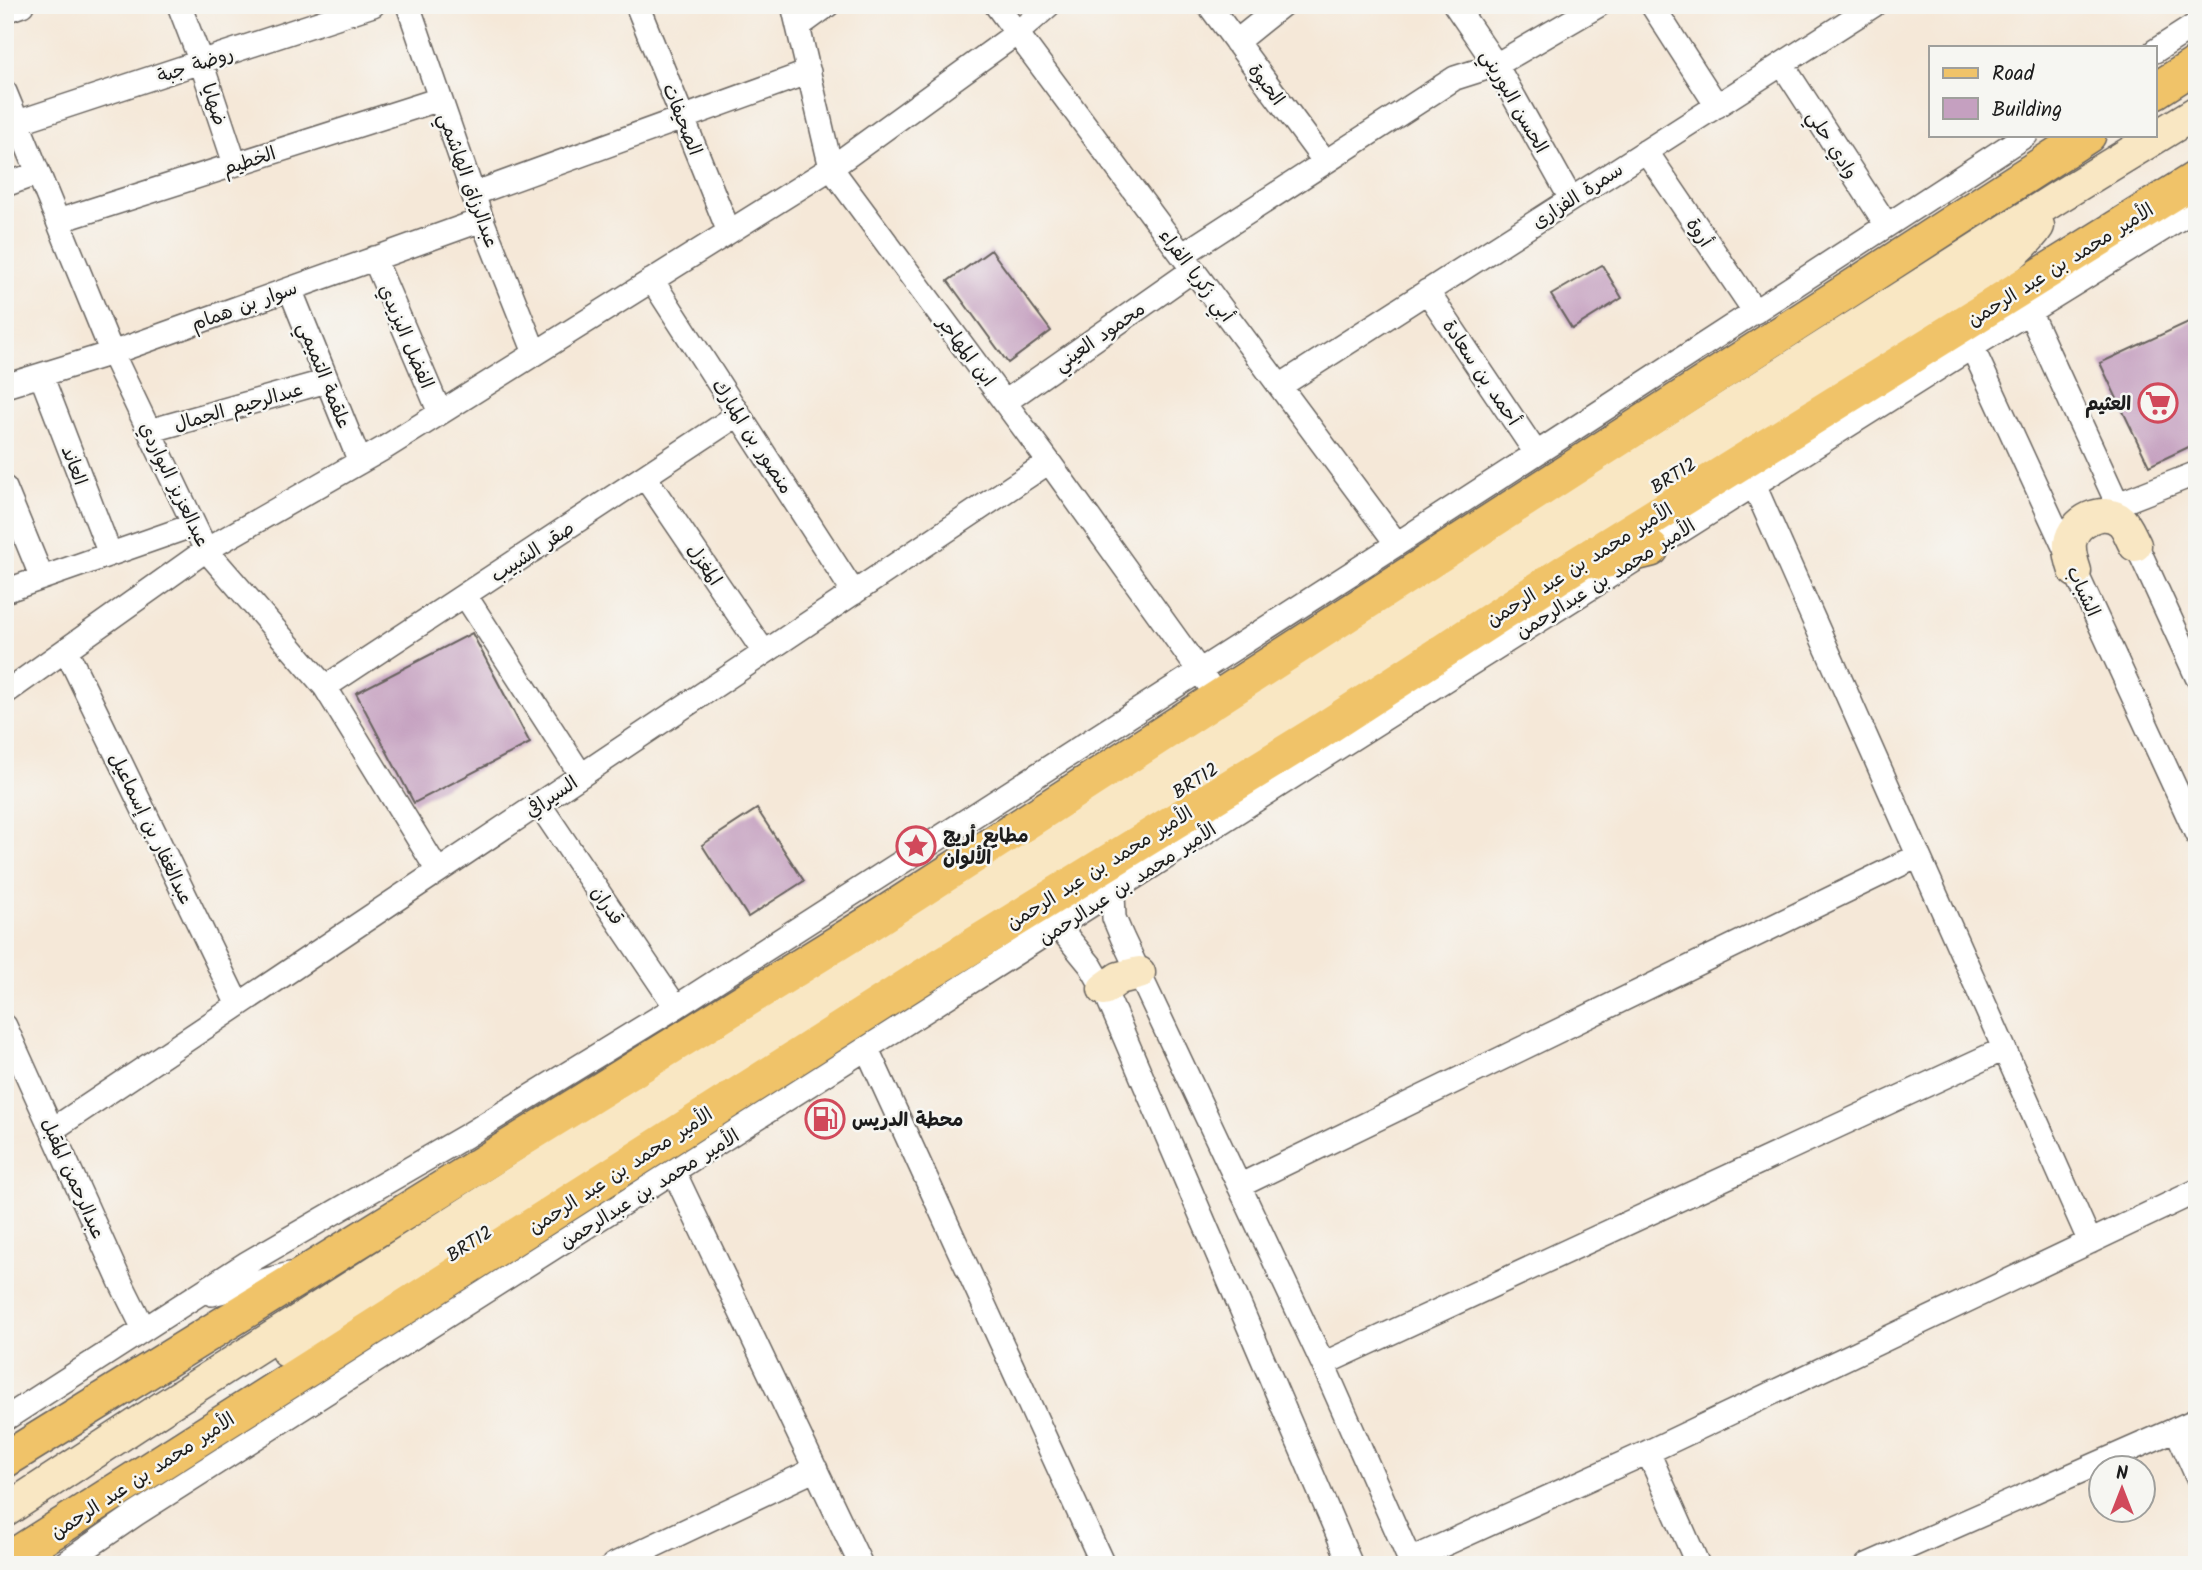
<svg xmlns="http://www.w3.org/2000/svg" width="2202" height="1570" viewBox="0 0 2202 1570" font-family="Kalam,'Playpen Sans Arabic',sans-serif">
	<rect width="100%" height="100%" fill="#f6f6f2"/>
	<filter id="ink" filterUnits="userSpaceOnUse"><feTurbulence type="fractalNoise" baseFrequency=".0143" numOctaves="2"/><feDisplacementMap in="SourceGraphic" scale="14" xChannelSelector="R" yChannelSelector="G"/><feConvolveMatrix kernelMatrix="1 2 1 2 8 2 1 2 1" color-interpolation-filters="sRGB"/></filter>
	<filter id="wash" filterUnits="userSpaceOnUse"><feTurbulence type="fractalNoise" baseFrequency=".00686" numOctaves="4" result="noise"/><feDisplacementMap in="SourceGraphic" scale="28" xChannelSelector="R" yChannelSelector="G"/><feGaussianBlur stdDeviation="1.57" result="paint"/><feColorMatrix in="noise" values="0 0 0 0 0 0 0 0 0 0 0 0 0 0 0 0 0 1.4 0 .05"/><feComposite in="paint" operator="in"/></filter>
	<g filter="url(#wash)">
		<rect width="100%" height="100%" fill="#f5e8d8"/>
		<g id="blocks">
			<path fill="#c5a0c0" d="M991,250l60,81 -43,32 -60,-82z
				M1602,265l20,33 -50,31 -21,-34z
				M2197,318v125l-48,23 -49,-103z
				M472,633l58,110 -116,60 -58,-110z
				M757,809l47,72 -56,36 -46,-72z"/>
		</g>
	</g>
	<g filter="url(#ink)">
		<use href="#blocks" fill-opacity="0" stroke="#68635e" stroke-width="2"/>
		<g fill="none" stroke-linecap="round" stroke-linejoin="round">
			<g stroke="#68635e" stroke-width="26">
				<path id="street" d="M179,5l22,57 34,102
					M408,5l74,215 53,133
					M637,5l92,227
					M793,5l38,163 218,294 159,221
					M996,5l401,539
					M1209,5l116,157
					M1455,5l41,60 75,134
					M1652,5l65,101
					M5,11l17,-6
					M799,26l29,-21
					M1236,42l46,-37
					M2155,51l42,-27
					M1782,64l104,160
					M5,92l107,261 94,197 119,137 113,184
					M18,122l355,-117
					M1646,151l109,161
					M5,185l33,-12
					M473,194l336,-122
					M58,221l382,-122
					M1182,255l273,-177 41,-13 103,-60
					M374,258l66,155
					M652,280l202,313
					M290,289l70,173
					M1427,291l109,162
					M2029,311l168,366
					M1972,347l225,488
					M41,375l69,179
					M5,386l107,-33 370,-133
					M1280,386l594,-381
					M1005,402l188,-132
					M149,431l178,-50
					M645,477l119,175
					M1754,485l336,757
					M5,488l37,90
					M2118,504l79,-31
					M5,591l189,-66
					M465,595l116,180
					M66,650l172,355
					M325,687l414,-273
					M5,693l201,-143 180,-103 445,-279 186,-135 32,-28
					M539,804l137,203
					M1113,893l1,25 8,19 201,427 89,201
					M1059,927l32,39 13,23 247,576
					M5,1026l115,255 24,48
					M867,1049l236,516
					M52,1130l997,-668
					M674,1172l187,393
					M1239,1186l679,-330
					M212,1294l78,-20
					M1323,1364l681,-315
					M5,1419l242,-156 219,-127 210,-129 721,-463 629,-409
					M2176,1429l21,47
					M1648,1452l50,113
					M1410,1560l238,-108 549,-261
					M62,1565l74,-51 1195,-762 641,-405 225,-139
					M613,1565l203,-96
					M1867,1565l330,-145"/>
			</g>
			<g stroke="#68635e" stroke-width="35">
				<path id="secondary" d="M2075,571c-3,-9 -6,-19 -5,-28 3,-22 33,-37 51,-22 6,5 10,17 14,24
					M1104,989l15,-11 20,-5
					M287,1351l97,-53 1566,-1000c26,-18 72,-46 88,-72
					M5,1511l157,-103 1893,-1209 142,-87"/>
			</g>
			<g stroke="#68635e" stroke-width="38">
				<path id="primary" d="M2155,91l42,-27
					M1599,562l52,-13
					M5,1460l870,-540 1213,-785
					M5,1562l917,-585 397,-245 249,-162 629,-392"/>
			</g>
			<use href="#street" stroke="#fff" stroke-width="23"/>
			<use href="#secondary" stroke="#f9e7c3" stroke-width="32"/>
			<use href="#primary" stroke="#f0c369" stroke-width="35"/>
		</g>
	</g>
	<defs>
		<g id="supermarket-ring" transform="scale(2.0125)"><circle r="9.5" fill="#f6f6f2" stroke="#d1495b" stroke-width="1.5"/><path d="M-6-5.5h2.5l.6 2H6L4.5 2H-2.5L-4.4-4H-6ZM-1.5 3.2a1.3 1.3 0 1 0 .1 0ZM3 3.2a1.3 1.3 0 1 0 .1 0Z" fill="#d1495b"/></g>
		<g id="sight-ring" transform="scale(2.0125)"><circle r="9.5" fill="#f6f6f2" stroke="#d1495b" stroke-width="1.5"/><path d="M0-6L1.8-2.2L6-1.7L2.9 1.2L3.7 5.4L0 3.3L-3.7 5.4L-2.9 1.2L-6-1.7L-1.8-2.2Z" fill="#d1495b"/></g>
		<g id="fuel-ring" transform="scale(2.0125)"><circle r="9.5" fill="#f6f6f2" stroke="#d1495b" stroke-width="1.5"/><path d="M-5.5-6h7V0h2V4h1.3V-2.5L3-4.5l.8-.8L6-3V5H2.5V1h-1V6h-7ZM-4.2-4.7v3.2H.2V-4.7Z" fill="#d1495b"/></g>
	</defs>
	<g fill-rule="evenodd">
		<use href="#supermarket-ring" x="2158" y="403"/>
		<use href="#sight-ring" x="916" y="846"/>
		<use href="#fuel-ring" x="825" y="1119"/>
	</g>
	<g text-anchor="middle" stroke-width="5" stroke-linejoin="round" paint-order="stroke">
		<g font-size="19" fill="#1c1c1c" stroke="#f6f6f2">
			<text transform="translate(195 64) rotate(-18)" y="7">روضة جبة</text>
			<text transform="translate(1267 84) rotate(53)" y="7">الحبوة</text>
			<text transform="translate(1515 101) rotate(60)" y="7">الحسن البوريني</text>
			<text transform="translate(215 104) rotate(72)" y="7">ضهايا</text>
			<text transform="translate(683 119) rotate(68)" y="7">الصحيفات</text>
			<text transform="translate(1833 144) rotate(57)" y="7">وادي حلي</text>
			<text transform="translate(249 160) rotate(-18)" y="7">الخطيم</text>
			<text transform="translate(469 180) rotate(70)" y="7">عبدالرزاق الهاشمي</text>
			<text transform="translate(1577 195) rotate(-33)" y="7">سمرة الفزارى</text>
			<text transform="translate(1700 232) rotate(56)" y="7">أروة</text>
			<text transform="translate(2060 264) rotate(-32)" y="7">الأمير محمد بن عبد الرحمن</text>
			<text transform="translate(1197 275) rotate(53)" y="7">أبي زكريا الفراء</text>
			<text transform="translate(244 305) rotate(-20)" y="7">سوار بن همام</text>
			<text transform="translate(407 336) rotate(67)" y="7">الفضل اليزيدي</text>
			<text transform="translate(1099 336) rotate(-35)" y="7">محمود العيني</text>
			<text transform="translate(967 351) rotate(53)" y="7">ابن المهاجر</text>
			<text transform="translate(1482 372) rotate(56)" y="7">أحمد بن سعادة</text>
			<text transform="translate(325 375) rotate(68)" y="7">علقمة التميمي</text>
			<text transform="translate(238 406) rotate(-16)" y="7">عبدالرحيم الجمال</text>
			<text transform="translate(753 436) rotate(57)" y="7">منصور بن المبارك</text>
			<text transform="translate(75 465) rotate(69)" y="7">العاند</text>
			<text transform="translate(1673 475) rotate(-33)" y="7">BRT12</text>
			<text transform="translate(175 484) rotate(64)" y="7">عبدالعزيز البواردي</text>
			<text transform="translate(532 551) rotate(-33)" y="7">صقر الشبيب</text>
			<text transform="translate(705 564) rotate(56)" y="7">المغزل</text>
			<text transform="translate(1579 564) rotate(-32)" y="7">الأمير محمد بن عبد الرحمن</text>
			<text transform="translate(1605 578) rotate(-32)" y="7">الأمير محمد بن عبدالرحمن</text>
			<text transform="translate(2084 591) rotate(65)" y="7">الشباب</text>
			<text transform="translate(1195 780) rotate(-33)" y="7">BRT12</text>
			<text transform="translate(551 796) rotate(-34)" y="7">السيرافي</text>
			<text transform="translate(152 828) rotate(64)" y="7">عبدالغفار بن إسماعيل</text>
			<text transform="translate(1099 867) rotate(-32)" y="7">الأمير محمد بن عبد الرحمن</text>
			<text transform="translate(1127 883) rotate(-33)" y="7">الأمير محمد بن عبدالرحمن</text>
			<text transform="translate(608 905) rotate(56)" y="7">قدران</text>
			<text transform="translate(620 1170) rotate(-33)" y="7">الأمير محمد بن عبد الرحمن</text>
			<text transform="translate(74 1178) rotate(66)" y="7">عبدالرحمن المقبل</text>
			<text transform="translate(649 1188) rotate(-32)" y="7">الأمير محمد بن عبدالرحمن</text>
			<text transform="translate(469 1243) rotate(-33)" y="7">BRT12</text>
			<text transform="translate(142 1475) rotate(-33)" y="7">الأمير محمد بن عبد الرحمن</text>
		</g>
		<g font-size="19" font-weight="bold" fill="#1c1c1c" stroke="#f6f6f2" text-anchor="start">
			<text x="2131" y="410" text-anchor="end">العثيم</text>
			<text x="943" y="842">مطابع أريج<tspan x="943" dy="22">الألوان</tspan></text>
			<text x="852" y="1126">محطة الدريس</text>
		</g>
	</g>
	<rect width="2202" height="1570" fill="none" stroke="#f6f6f2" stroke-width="28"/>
	<rect x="1929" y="46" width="228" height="91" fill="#f6f6f2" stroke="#9f9f9c" stroke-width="2"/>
	<rect x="1943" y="68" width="35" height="10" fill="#f0c369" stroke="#9f9f9c" stroke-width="2"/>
	<text x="1992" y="80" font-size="21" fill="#1c1c1c">Road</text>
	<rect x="1943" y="98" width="35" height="21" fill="#c5a0c0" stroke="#9f9f9c" stroke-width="2"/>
	<text x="1992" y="116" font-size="21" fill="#1c1c1c">Building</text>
	<g transform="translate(2122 1489)"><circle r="33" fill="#f6f6f2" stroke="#9f9f9c" stroke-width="2"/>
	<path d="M0-5L12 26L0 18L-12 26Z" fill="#d1495b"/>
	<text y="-10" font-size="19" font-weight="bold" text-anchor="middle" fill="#1c1c1c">N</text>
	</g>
</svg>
